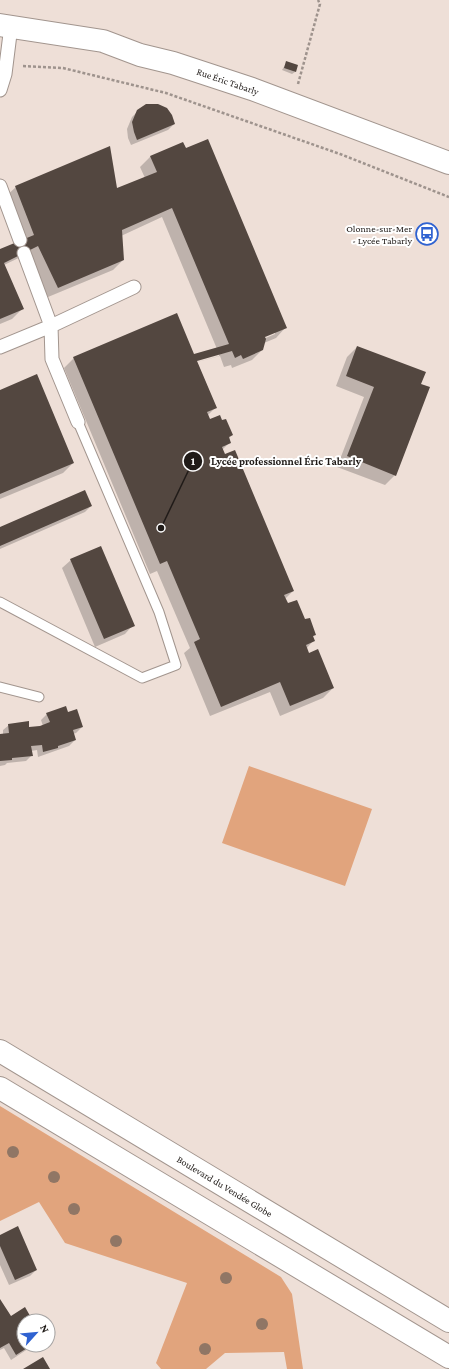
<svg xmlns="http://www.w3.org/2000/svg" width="449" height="1369" viewBox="0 0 449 1369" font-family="'Crimson Pro',serif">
	<rect width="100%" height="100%" fill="#eedfd7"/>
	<path fill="#e1a47d" d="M249,766l123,43 -27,77 -123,-43z
		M0,1106l281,171 11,17 11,75h-16l-3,-17 -59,1 -19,16h-45l-5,-6 31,-80 -122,-40 -26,-41 -39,19z"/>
	<path fill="#0003" fill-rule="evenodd" d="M287,62l8,10 -3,2 -10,-4z
		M138,111l36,13 -6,6 -37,15 -3,-7 -1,-9 5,-12z
		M183,143l103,184 -10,11 -12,5 -2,7 -10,10 -20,8 -1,-3 -7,2 -4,-11 -23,6 19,45 -8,8 2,5 22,15 -4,4 2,3 -8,8 71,141 -8,8 2,6 18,16 10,13 -3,4 1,3 -7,8 27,39 -10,10 -43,18 -10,-24 -60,24 -26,-63 6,-5 -33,-77 -7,3 -86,-206 10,-10 120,-3 23,-6 -55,-132 -41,19 2,24 -10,10 -65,27 -21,-43 -23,11 19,43 -11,11 -12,5v-74l22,-9 -17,-44 11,-10 100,3 29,-12 -5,-11 10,-10zM275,332v2l-14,6 -1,-2zM219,354v2l-26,7 -1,-2z
		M357,347l63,37 -25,91 -10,10 -48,-18 27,-70 -28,-11 11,-29z
		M0,391l73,72 -10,10 -63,26z
		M91,506l-6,6 -85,37v-21z
		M71,560l62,65 -8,9 -30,13 -33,-79z
		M67,713l15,14 -6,6 -3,1 2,6 -6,6 -31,11 -1,-7 -6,1 1,4 -6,6 -19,2 -2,2 -5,1v-32h3v-4l6,-5 19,3 15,-2 -2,-6 6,-6z
		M0,1236l36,34 -6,6 -21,9 -9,-20z
		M0,1300l11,18 21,3h-8v24h10l-23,15 -7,-12 -4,2z"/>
	<path fill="#534740" d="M286,61l12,4 -2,7 -12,-4z
		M146,104h12l9,4 5,7 3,9 -38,16 -3,-8 -2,-10 5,-12z
		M208,139l79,189 -22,9 1,2 -3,11 -20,9 -2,-4 -6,3 -3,-7 -35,10 20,47 -10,4 3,7 10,-4 2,5 4,-1 7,16 -4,2 2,6 -9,4 3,7 10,-4 59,141 -10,4 4,8 9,-3 8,19 5,-1 6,17 -3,1 2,5 -9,4 3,8 9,-4 16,39 -44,18 -10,-24 -59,25 -27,-65 6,-3 -33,-78 -7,3 -87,-207 104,-44 17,41 35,-10 -57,-136 -50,22 2,30 -66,28 -20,-42 -34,17 20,46 -24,10v-70l34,-14 -19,-49 95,-40 7,42 40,-16 -7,-16 33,-14 3,6z
		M357,346l69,26 -5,12 9,3 -34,89 -49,-20 27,-69 -28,-11z
		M37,374l37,89 -74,31v-104z
		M85,490l7,16 -92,40v-19z
		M101,546l34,80 -31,13 -34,-80z
		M66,706l2,6 9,-3 6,18 -10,3 3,10 -18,6v2l-15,4 -1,-7 -11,1 2,10 -21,2v2l-12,1v-27l9,-1 -1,-9 21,-3v6l11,-1 10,-4 -4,-9z
		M18,1226l19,44 -22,10 -15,-34v-11z
		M0,1299l11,17 14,-9 8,14h-9v24h8l-16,10 -7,-12 -9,5z
		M43,1357l7,12h-27z"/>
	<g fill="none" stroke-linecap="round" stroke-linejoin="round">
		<g stroke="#a2958e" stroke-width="11">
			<path id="service" d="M0,602l142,76 34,-13 -17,-53 -81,-190
				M0,687l39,10"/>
		</g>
		<g stroke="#a2958e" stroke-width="15">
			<path id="pedestrian" d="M0,90l5,-16 6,-48
				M0,186l20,54
				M24,253l27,73 1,33 26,63
				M0,347l51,-21 83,-39"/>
		</g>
		<g stroke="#a2958e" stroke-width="24">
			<path id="tertiary" d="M0,25l103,16 37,14 33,8 79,26 197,74"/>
		</g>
		<g stroke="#a2958e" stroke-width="24">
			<path id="primary" d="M0,1051l449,270
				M0,1088l449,269"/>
		</g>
		<path stroke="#9e938d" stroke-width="2.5" stroke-dasharray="3 2" stroke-linecap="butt" d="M23,66l40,2 103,25 174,61 109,43
			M298,84l22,-80 -2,-4"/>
		<use href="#service" stroke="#fff" stroke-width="9"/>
		<use href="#pedestrian" stroke="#fff" stroke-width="13"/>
		<use href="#tertiary" stroke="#fff" stroke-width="22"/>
		<use href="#primary" stroke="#fff" stroke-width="22"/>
	</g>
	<g fill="#907665">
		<circle cx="13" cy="1152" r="6"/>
		<circle cx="54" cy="1177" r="6"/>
		<circle cx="74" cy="1209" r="6"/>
		<circle cx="116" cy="1241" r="6"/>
		<circle cx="226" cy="1278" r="6"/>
		<circle cx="262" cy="1324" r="6"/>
		<circle cx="205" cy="1349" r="6"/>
	</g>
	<defs>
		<g id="bus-ring" transform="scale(1.15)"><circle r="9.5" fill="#fff" stroke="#2f62d1" stroke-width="1.5"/><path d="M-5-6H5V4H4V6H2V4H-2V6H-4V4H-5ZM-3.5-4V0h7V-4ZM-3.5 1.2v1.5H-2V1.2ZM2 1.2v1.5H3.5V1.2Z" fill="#2f62d1"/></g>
	</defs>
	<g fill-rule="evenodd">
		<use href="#bus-ring" x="427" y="234"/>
	</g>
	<g text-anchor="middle" stroke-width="4" stroke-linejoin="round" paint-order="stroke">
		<g font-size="10" fill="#201b18" stroke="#fff">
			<text transform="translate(228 81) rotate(19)" y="4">Rue Éric Tabarly</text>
			<text transform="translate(225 1186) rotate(31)" y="4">Boulevard du Vendée Globe</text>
		</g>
		<g font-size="10" fill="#201b18" stroke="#fff" text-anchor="end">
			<text x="412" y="232">Olonne-sur-Mer<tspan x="412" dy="12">- Lycée Tabarly</tspan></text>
		</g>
	</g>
	<path fill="none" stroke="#201b18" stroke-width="1.5" d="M161 528L193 461"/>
	<g fill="#201b18" stroke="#fff" stroke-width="1.5">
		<circle cx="161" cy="528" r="4"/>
		<circle cx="193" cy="461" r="10"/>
	</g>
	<g font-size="12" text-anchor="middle" font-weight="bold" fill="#fff">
		<text x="193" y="465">1</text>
	</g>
	<g font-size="11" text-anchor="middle" font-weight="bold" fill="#201b18" stroke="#fff" stroke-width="4" stroke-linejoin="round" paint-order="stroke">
		<text x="286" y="465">Lycée professionnel Éric Tabarly</text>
	</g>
	<g transform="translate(36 1333) rotate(63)"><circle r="19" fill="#ffffff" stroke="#a6a4a3"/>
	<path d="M0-3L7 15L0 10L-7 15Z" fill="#2f62d1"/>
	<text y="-6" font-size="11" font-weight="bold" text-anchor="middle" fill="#201b18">N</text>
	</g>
</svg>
